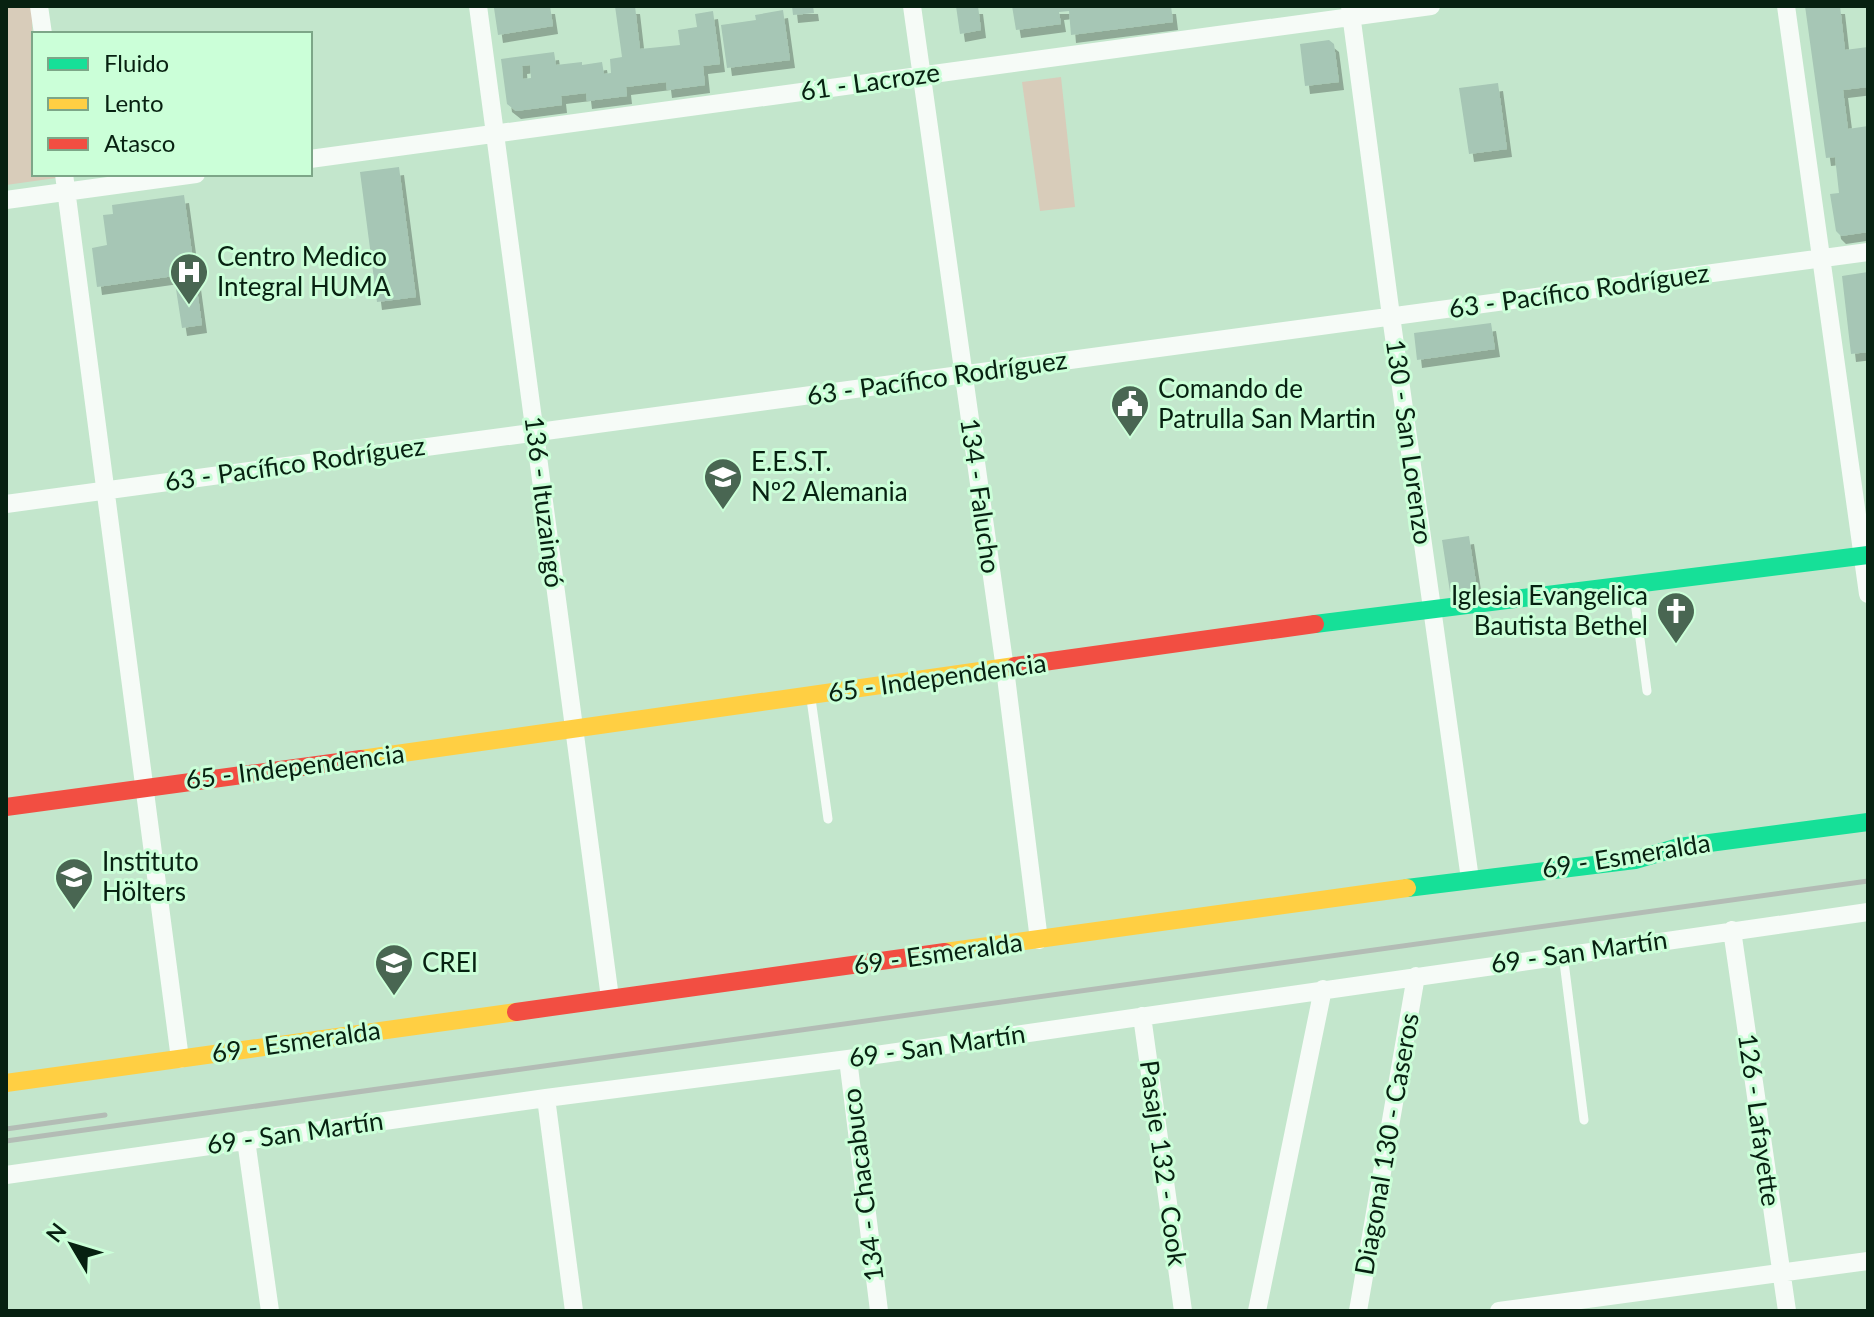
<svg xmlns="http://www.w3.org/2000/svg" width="1874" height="1317" viewBox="0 0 1874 1317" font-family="Lato,sans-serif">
	<defs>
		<filter id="shadow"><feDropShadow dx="5" dy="8" stdDeviation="0" flood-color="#0004"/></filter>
	</defs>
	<rect width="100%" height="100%" fill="#c3e6cc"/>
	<path fill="#d8ccba" d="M6,6h26l2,168h21l1,4 -50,7z
		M1061,77l14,130 -35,4 -18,-129z"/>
	<path fill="#a6c6b5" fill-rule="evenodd" filter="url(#shadow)" d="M508,6h42l3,20 -55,9 -4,-27z
		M615,6h20l5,43 40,-4 -2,-15 19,-3 -2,-13 18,-3 7,53 -17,2 2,19 -38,5 -1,-8 -40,5 1,9 -40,5 -1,-8 -25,3 1,9 -46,6 -9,-7 -6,-45 53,-7 2,13 26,-3v3l20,-3 2,12 7,-1 -1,-14 12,-2zM530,65l1,13 -8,1 -1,-13z
		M792,6h21l1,7 -21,2z
		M956,6h22l3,24 -21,4z
		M1012,6h159l2,16 -102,13 -2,-24 -10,1 2,12 -45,6z
		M1805,6h35l5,44 23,-3v40l-25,3 5,39 20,-3v106l-27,4 -5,-5 -6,-37 9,-1 -4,-36 -9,1z
		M783,10l7,50 -63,8 -6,-43 35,-5 -1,-5z
		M1329,40l5,4 5,38 -34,4 -5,-42z
		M1498,83l9,66 -38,5 -10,-66z
		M399,167l17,130 -39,5 -17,-130z
		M184,195l18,130 -20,3 -8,-52 -77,11 -5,-39 15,-3 -4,-30 10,-1 -1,-9z
		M1868,272v80l-17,2 -9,-78z
		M1491,323l4,26 -78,11 -3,-27z
		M1469,536l8,53 -27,3 -8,-52z"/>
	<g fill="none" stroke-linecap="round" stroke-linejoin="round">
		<path stroke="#f6fbf7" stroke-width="9" d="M1633,587l14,104
			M811,699l17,120
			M1563,954l21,166"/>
		<path stroke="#f6fbf7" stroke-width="18" d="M39,6l4,28
			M478,6l132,992
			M912,6l93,663 34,271
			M1350,6l41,310 79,563
			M1786,6l82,588
			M310,159l1121,-153
			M64,174l116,885
			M6,200l190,-26
			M6,504l1862,-252
			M1732,930l55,381
			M1142,1016l41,295
			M848,1059l31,252
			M546,1098l28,213
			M246,1140l24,171
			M6,1175l540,-77 302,-39 1020,-147
			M1257,1311l66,-322
			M1358,1311l58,-335
			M1499,1311l369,-50"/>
		<path stroke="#16e098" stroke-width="18" d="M1315,624l553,-69
			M1407,888l228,-28 44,-13 189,-25"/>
		<path stroke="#ffcf43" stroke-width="18" d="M361,759l654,-93
			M945,952l462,-64
			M6,1083l510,-71"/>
		<path stroke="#f24e42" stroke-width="18" d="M1015,666l300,-42
			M6,807l355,-48
			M516,1012l429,-60"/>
		<path stroke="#b3bcb5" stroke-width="5" d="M6,1129l99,-14
			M6,1141l1862,-260"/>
	</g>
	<defs>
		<g id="hospital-pin" transform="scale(2)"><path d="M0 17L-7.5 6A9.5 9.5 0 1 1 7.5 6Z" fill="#496652" stroke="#cbffd8"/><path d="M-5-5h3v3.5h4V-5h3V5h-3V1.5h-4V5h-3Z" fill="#fff"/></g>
		<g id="civic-pin" transform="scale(2)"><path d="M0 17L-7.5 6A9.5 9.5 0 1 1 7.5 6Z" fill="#496652" stroke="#cbffd8"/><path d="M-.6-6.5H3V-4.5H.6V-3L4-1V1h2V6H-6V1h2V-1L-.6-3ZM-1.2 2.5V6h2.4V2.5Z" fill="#fff"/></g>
		<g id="school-pin" transform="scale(2)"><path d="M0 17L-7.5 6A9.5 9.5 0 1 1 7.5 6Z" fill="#496652" stroke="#cbffd8"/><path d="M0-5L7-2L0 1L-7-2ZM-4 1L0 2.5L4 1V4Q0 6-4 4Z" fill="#fff"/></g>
		<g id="church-pin" transform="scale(2)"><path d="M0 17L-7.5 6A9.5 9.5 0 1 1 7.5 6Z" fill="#496652" stroke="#cbffd8"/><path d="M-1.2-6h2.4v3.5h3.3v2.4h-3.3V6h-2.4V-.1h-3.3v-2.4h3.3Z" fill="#fff"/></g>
	</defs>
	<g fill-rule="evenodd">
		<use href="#hospital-pin" x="189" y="272"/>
		<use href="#civic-pin" x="1130" y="404"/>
		<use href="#school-pin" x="723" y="477"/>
		<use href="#church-pin" x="1676" y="611"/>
		<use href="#school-pin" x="74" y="877"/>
		<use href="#school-pin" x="394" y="963"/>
	</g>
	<g text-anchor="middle" stroke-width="6" stroke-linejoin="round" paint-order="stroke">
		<g font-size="26" fill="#072111" stroke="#cbffd8">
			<text transform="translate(870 82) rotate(-8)" y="9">61 - Lacroze</text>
			<text transform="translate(1579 291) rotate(-8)" y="9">63 - Pacífico Rodríguez</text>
			<text transform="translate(937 378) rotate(-8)" y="9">63 - Pacífico Rodríguez</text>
			<text transform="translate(1409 442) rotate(82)" y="9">130 - San Lorenzo</text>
			<text transform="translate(295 464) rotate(-8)" y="9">63 - Pacífico Rodríguez</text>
			<text transform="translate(980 496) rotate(82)" y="9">134 - Falucho</text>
			<text transform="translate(544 502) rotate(83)" y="9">136 - Ituzaingó</text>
			<text transform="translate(937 678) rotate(-8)" y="9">65 - Independencia</text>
			<text transform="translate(295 767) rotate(-7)" y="9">65 - Independencia</text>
			<text transform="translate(1626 856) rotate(-9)" y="9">69 - Esmeralda</text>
			<text transform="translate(1579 952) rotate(-8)" y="9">69 - San Martín</text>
			<text transform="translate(938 954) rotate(-8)" y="9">69 - Esmeralda</text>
			<text transform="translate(296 1042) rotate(-8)" y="9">69 - Esmeralda</text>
			<text transform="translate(937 1046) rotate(-8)" y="9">69 - San Martín</text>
			<text transform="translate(1759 1120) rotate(82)" y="9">126 - Lafayette</text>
			<text transform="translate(295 1133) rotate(-8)" y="9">69 - San Martín</text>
			<text transform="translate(1387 1144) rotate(-80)" y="9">Diagonal 130 - Caseros</text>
			<text transform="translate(1163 1163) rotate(82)" y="9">Pasaje 132 - Cook</text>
			<text transform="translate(863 1185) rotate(-97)" y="9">134 - Chacabuco</text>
		</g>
		<g font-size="26" fill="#072111" stroke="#cbffd8" text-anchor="start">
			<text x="217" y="266">Centro Medico<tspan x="217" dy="30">Integral HUMA</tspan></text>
			<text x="1158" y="398">Comando de<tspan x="1158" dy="30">Patrulla San Martin</tspan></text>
			<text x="751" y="471">E.E.S.T.<tspan x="751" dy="30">Nº2 Alemania</tspan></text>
			<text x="1648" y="605" text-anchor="end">Iglesia Evangelica<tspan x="1648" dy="30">Bautista Bethel</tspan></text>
			<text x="102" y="871">Instituto<tspan x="102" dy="30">Hölters</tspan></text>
			<text x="422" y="972">CREI</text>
		</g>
	</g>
	<rect width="1874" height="1317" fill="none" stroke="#072111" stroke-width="16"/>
	<rect x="32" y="32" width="280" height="144" fill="#cbffd8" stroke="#7da688" stroke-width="2"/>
	<rect x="48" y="58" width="40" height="12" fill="#16e098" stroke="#7da688" stroke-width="2"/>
	<text x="104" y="72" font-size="24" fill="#072111">Fluido</text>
	<rect x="48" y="98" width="40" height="12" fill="#ffcf43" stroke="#7da688" stroke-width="2"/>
	<text x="104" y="112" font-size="24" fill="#072111">Lento</text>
	<rect x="48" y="138" width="40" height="12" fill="#f24e42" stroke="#7da688" stroke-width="2"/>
	<text x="104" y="152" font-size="24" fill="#072111">Atasco</text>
	<g transform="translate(72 1245) rotate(308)" stroke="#cbffd8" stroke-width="6" paint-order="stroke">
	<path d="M0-6L14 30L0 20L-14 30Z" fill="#072111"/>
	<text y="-12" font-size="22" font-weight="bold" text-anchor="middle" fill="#072111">N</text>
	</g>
</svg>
